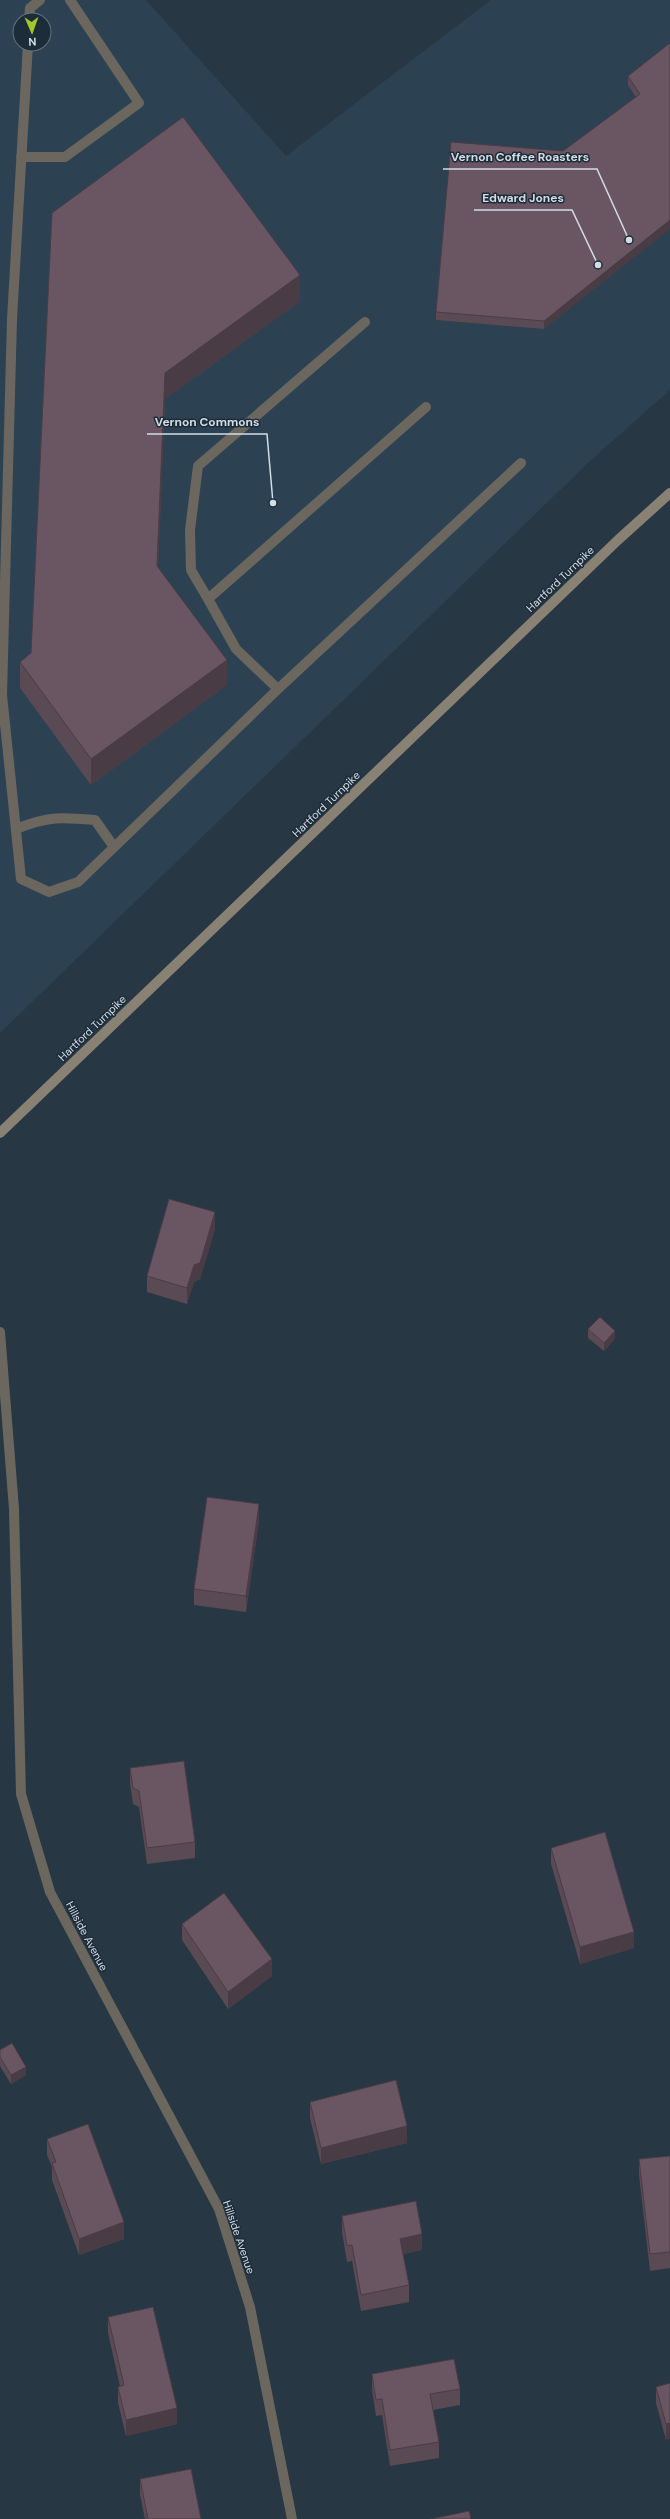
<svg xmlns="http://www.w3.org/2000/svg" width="670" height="2519" viewBox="0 0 670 2519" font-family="'DM Sans',sans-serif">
	<rect width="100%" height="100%" fill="#273743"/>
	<path fill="#2c4253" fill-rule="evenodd" d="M0,0h146l140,156 205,-156h179v390l-81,72 -589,571zM20,20h24v24h-24z"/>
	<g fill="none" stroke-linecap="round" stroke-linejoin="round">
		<path stroke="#6b665e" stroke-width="10" d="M29,20l1,-12 10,-8
			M28,44l-16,275 -10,376 19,184 28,13 29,-10 200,-193 243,-226
			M21,157h44l74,-54 -69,-103
			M365,322l-167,144 -8,64 1,40 17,29 218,-192
			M208,599l28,50 42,40
			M16,829c32,-13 46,-12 79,-9l19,27"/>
		<path stroke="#6b665e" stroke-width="10" d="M0,1332l14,177 7,285 29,98 169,317 31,98 42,212"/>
		<path stroke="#898174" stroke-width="10" d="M0,1133l618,-593 52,-47"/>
	</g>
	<path fill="#5a4a54" d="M670,43l-126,286 -108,-9v-8l127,-161 73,-54 -8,-12v-9z
		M52,213l248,88 -135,98 -7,168 69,118 -136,100 -71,-97v-26l11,-9z
		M215,1229l-15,50 -6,3 -7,22 -40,-12v-16z
		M588,1329l27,10 -11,12 -16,-13z
		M259,1520l-13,92 -52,-7v-16z
		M130,1768l65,74v16l-48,6 -8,-57 -6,-3 -3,-20z
		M551,1848l83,100 -54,16 -29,-100z
		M182,1924l90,52 -44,33 -46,-69z
		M0,2050l26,25 -15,9 -11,-18z
		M310,2102l97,41 -86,21 -11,-46z
		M47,2139l77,100 -45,16 -27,-75v-13l-5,-12z
		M670,2156v112l-20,3 -11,-96v-16z
		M342,2216l80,34 -19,4 6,31v17l-48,9 -9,-50 -5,1 -5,-30z
		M108,2317l69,107 -51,12 -8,-33v-16l2,-1 -12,-53z
		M372,2374l88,15v16l-27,5 6,32v16l-49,8 -8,-51 -6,1 -4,-26z
		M670,2383l-4,57 -10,-37v-16z
		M140,2479l61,40h-56l-5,-24z"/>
	<path fill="#4a3c45" d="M670,220v9l-126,100v-8z
		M300,275v26l-135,98 -8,193v-26l8,-193z
		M227,660v25l-136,100v-26z
		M215,1212v17l-15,50 -6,3 -7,22v-16l7,-23z
		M615,1331v8l-11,12v-8z
		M259,1504v16l-13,92v-16z
		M634,1932v16l-54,16v-17z
		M272,1959v17l-44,33v-17z
		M26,2067v8l-15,9v-9z
		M407,2126v17l-86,21v-16z
		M124,2222v17l-45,16v-16z
		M422,2234v16l-22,5v-16z
		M177,2408v16l-51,12v-16z
		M670,2423v16l-4,1v-16z"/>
	<path fill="#695662" stroke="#4a3c45" d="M670,43v177l-126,101 -108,-9 15,-170 112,9 77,-57 -12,-18z
		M183,117l117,158 -135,98 -8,193 70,94 -136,99 -71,-97 11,-9 21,-440z
		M169,1199l46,13 -15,51 -6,2 -7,23 -40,-12z
		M600,1317l15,14 -11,12 -16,-14z
		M207,1497l52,7 -13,92 -52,-7z
		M184,1761l11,81 -48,6 -8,-57 -6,-3 -3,-20z
		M605,1832l29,100 -54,15 -29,-99z
		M224,1893l48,66 -44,33 -46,-68z
		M12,2043l14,24 -15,8 -11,-18v-7z
		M396,2080l11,46 -86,22 -11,-46z
		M88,2124l36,98 -45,17 -27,-76 4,-1 -9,-23z
		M670,2156v96l-20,2 -11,-95z
		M416,2201l6,33 -22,5 9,46 -48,10 -9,-50 -5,1 -5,-30z
		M153,2307l24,101 -51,12 -8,-33 6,-2 -16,-68z
		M454,2359l6,30 -30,5 9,48 -49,8 -8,-51 -6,1 -4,-26z
		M670,2383v40l-4,1 -10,-37z
		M191,2469l10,50h-53l-8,-40z
		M469,2511l2,8h-40z"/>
	<g text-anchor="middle" stroke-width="3" stroke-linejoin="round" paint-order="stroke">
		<g font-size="11" fill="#d3dde5" stroke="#1d2c39">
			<text transform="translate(560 579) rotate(-44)" y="4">Hartford Turnpike</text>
			<text transform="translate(326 804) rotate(-44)" y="4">Hartford Turnpike</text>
			<text transform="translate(92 1028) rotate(-44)" y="4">Hartford Turnpike</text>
			<text transform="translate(87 1936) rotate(62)" y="4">Hillside Avenue</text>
			<text transform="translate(239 2237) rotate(71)" y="4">Hillside Avenue</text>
		</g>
	</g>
	<path fill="none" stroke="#d3dde5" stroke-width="1.5" d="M629 240L597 169H443M598 265L572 210H474M273 503L267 434H147"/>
	<g fill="#d3dde5" stroke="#1d2c39" stroke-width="1.5">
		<circle cx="629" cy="240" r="4"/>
		<circle cx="598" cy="265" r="4"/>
		<circle cx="273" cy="503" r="4"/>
	</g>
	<g font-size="12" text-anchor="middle" font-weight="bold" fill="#d3dde5" stroke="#1d2c39" stroke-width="3" stroke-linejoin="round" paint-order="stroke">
		<text x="520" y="161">Vernon Coffee Roasters</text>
		<text x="523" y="202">Edward Jones</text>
		<text x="207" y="426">Vernon Commons</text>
	</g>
	<g transform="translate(32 32) rotate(178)"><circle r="19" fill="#1d2c39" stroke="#66737e"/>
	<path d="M0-3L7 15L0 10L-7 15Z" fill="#a3c927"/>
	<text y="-6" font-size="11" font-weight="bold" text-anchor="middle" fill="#d3dde5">N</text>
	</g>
</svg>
